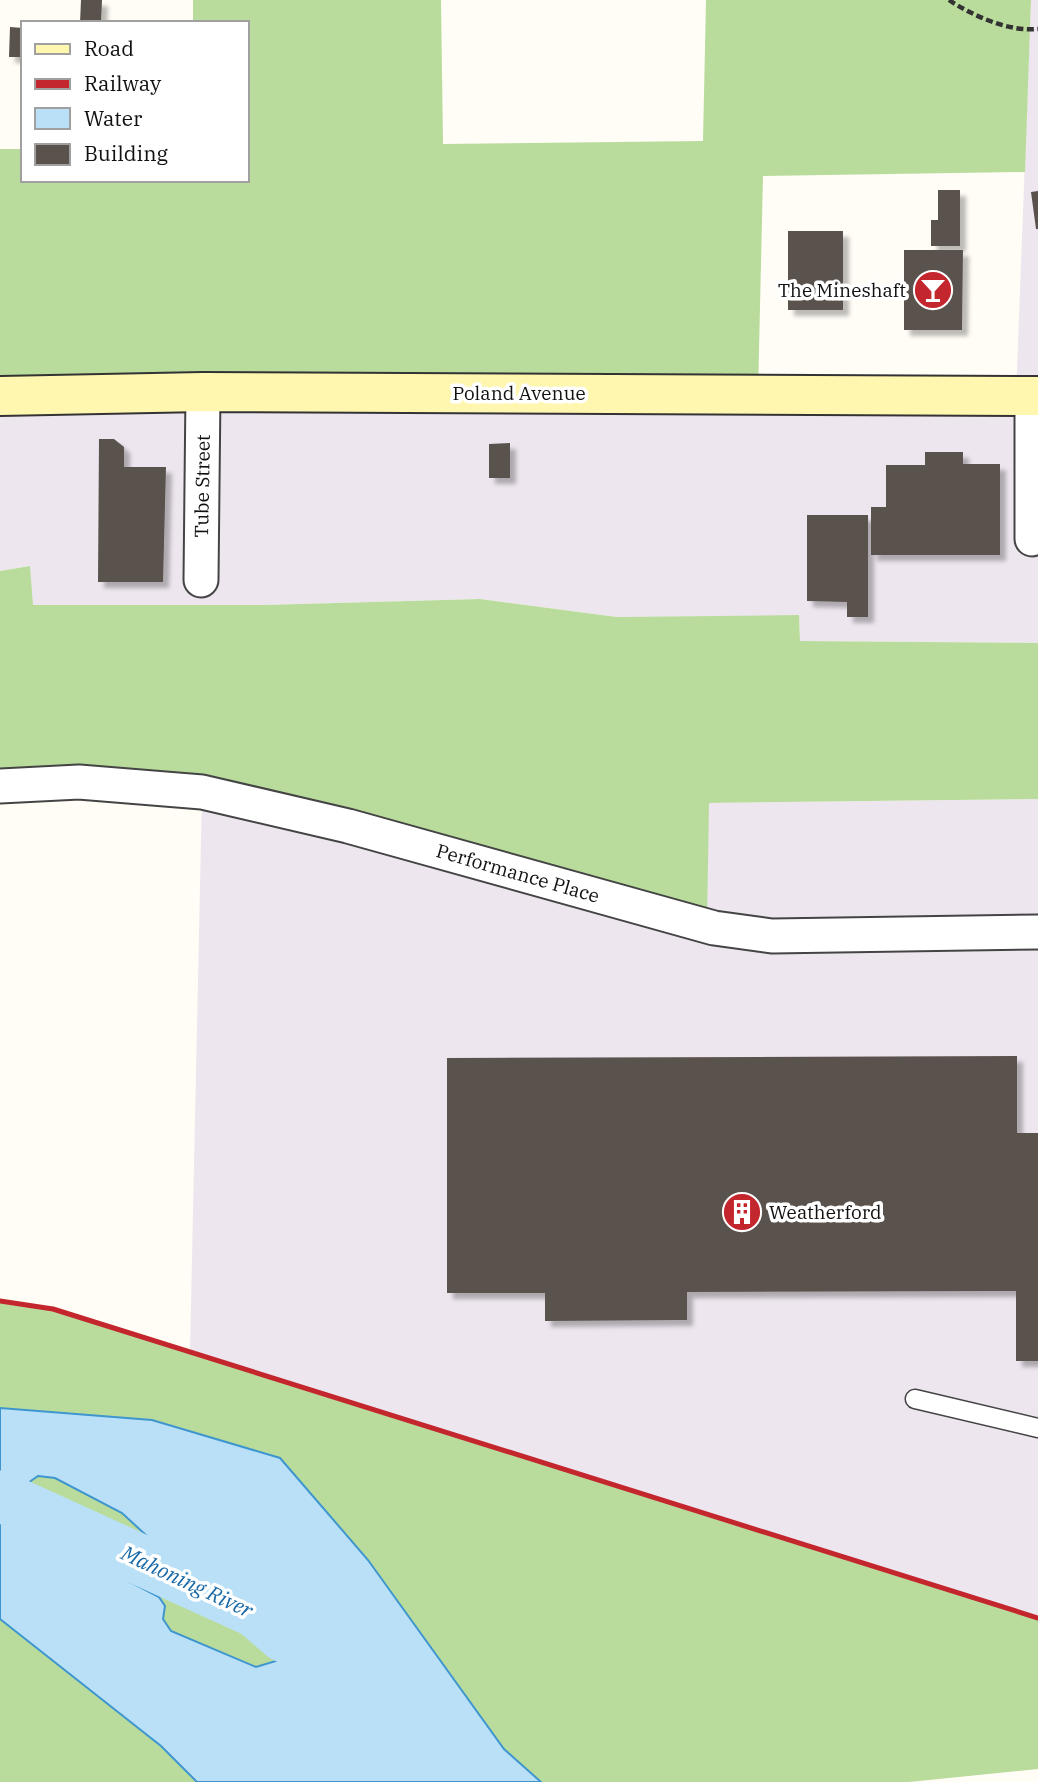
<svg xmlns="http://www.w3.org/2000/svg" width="1038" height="1782" viewBox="0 0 1038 1782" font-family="'IBM Plex Serif',serif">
	<defs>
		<filter id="shadow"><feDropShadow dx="6" dy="6" stdDeviation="2" flood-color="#0004"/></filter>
	</defs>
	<rect width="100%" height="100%" fill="#fffdf5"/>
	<path fill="#eee6ef" d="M1031,0h7v643l-238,-2 -1,-25 -182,1 -137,-18 -217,6h-231l-2,-39 -30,5v-175h1016z
		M202,792l505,133 1,-122 330,-4v819l-848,-266z"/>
	<path fill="#b9dc9c" d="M193,0h248l2,144 260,-3 3,-141h325l-6,172 -262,4 -5,218 -758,2v-247h23v31h224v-157h-54z
		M30,566l3,39h230l217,-6 137,18 182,-2 1,26 238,2v156l-329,4 -2,123 -442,-121 -265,-19v-215z
		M0,1301l53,8 985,309v151l-129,13h-367l-38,-33 -136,-189 -88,-102 -128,-38 -152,-12z
		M38,1476l17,2 67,35 26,24 54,41 74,64 4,9 -4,11 -20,5 -85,-36 -8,-12 2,-13 -6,-9 -29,-15 -100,-84 -2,-15z
		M0,1619l161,127 36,36h-197z"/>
	<path fill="#b9e0f7" stroke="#3f96cf" stroke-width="2" fill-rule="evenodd" d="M0,1408l152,12 128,38 88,102 136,189 37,33h-344l-36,-36 -161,-127zM38,1476l17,2 67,35 26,24 54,41 74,63 4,10 -4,10 -20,6 -85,-36 -8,-12 2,-13 -6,-9 -29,-15 -100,-84 -2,-15z"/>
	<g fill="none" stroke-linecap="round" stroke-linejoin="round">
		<path stroke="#b9e0f7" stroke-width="51" d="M0,1496l255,116 29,25"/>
	</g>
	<path fill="#5a524d" filter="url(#shadow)" d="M81,0h21l-1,23h-21z
		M10,27l13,1v29h-14z
		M938,190h22v56h-29v-26h7z
		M1038,191v38h-2l-5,-37z
		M788,231h55v79h-55z
		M904,250h59l-1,80h-58z
		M99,439h15l10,8v20h42l-3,115h-65z
		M510,443v35h-21v-34z
		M925,452h38v12h37v91h-129v-48h15v-42h39z
		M807,515h61v102h-21v-15l-40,-1z
		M1017,1056v77h21v228h-22v-70l-329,1v28l-142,1v-28h-98v-235z"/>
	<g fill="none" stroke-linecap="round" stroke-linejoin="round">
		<g stroke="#444" stroke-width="21">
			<path id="service" d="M915,1399l123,29"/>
		</g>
		<g stroke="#444" stroke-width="37">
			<path id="minor" d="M1032,539v-143
				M201,580l2,-188
				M0,786l79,-4 123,10 146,34 366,102 58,8 266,-4"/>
		</g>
		<g stroke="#333" stroke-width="42">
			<path id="secondary" d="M0,396l203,-4 835,4"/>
		</g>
		<path stroke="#333" stroke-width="4.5" stroke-dasharray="7 3.5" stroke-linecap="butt" d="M949,0c24,16 60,32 89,29"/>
		<use href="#service" stroke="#fff" stroke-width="18"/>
		<use href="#minor" stroke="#fff" stroke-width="33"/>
		<use href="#secondary" stroke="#fff6b0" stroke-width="38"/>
		<path stroke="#c4262e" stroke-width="5" d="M0,1301l53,8 985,309"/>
	</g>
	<defs>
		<g id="bar-disc" transform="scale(2.0125)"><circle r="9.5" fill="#c4262e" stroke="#fff"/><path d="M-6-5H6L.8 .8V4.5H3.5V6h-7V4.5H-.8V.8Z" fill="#fff"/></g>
		<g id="building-disc" transform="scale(2.0125)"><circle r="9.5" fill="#c4262e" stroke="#fff"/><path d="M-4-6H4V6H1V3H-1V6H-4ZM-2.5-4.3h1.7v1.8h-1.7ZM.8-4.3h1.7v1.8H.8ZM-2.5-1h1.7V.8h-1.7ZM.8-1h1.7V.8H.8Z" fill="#fff"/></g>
	</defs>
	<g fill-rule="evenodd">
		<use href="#bar-disc" x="933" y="290"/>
		<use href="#building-disc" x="742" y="1212"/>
	</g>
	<g text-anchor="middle" stroke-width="7" stroke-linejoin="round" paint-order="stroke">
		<g font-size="19" fill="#111" stroke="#fff" text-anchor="end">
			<text x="906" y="297">The Mineshaft</text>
			<text x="769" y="1219" text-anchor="start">Weatherford</text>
		</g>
		<g font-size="19" fill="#111" stroke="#fff">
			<text x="519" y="400">Poland Avenue</text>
			<text transform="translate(202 486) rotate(-89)" y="7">Tube Street</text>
			<text transform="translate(518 873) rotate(16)" y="7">Performance Place</text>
		</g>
		<g font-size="21" font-style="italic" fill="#1768a6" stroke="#fff">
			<text transform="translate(187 1582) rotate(25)" y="7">Mahoning River</text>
		</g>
	</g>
	<rect x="21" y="21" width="228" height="161" fill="#ffffff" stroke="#a0a0a0" stroke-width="2"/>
	<rect x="35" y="44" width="35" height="10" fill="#fff6b0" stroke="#a0a0a0" stroke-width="2"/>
	<text x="84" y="56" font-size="21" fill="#111111">Road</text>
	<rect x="35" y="79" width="35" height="10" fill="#c4262e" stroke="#a0a0a0" stroke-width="2"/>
	<text x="84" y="91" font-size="21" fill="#111111">Railway</text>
	<rect x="35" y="108" width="35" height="21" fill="#b9e0f7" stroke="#a0a0a0" stroke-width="2"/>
	<text x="84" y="126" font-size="21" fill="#111111">Water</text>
	<rect x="35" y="144" width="35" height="21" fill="#5a524d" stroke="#a0a0a0" stroke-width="2"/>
	<text x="84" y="161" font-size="21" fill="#111111">Building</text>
</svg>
